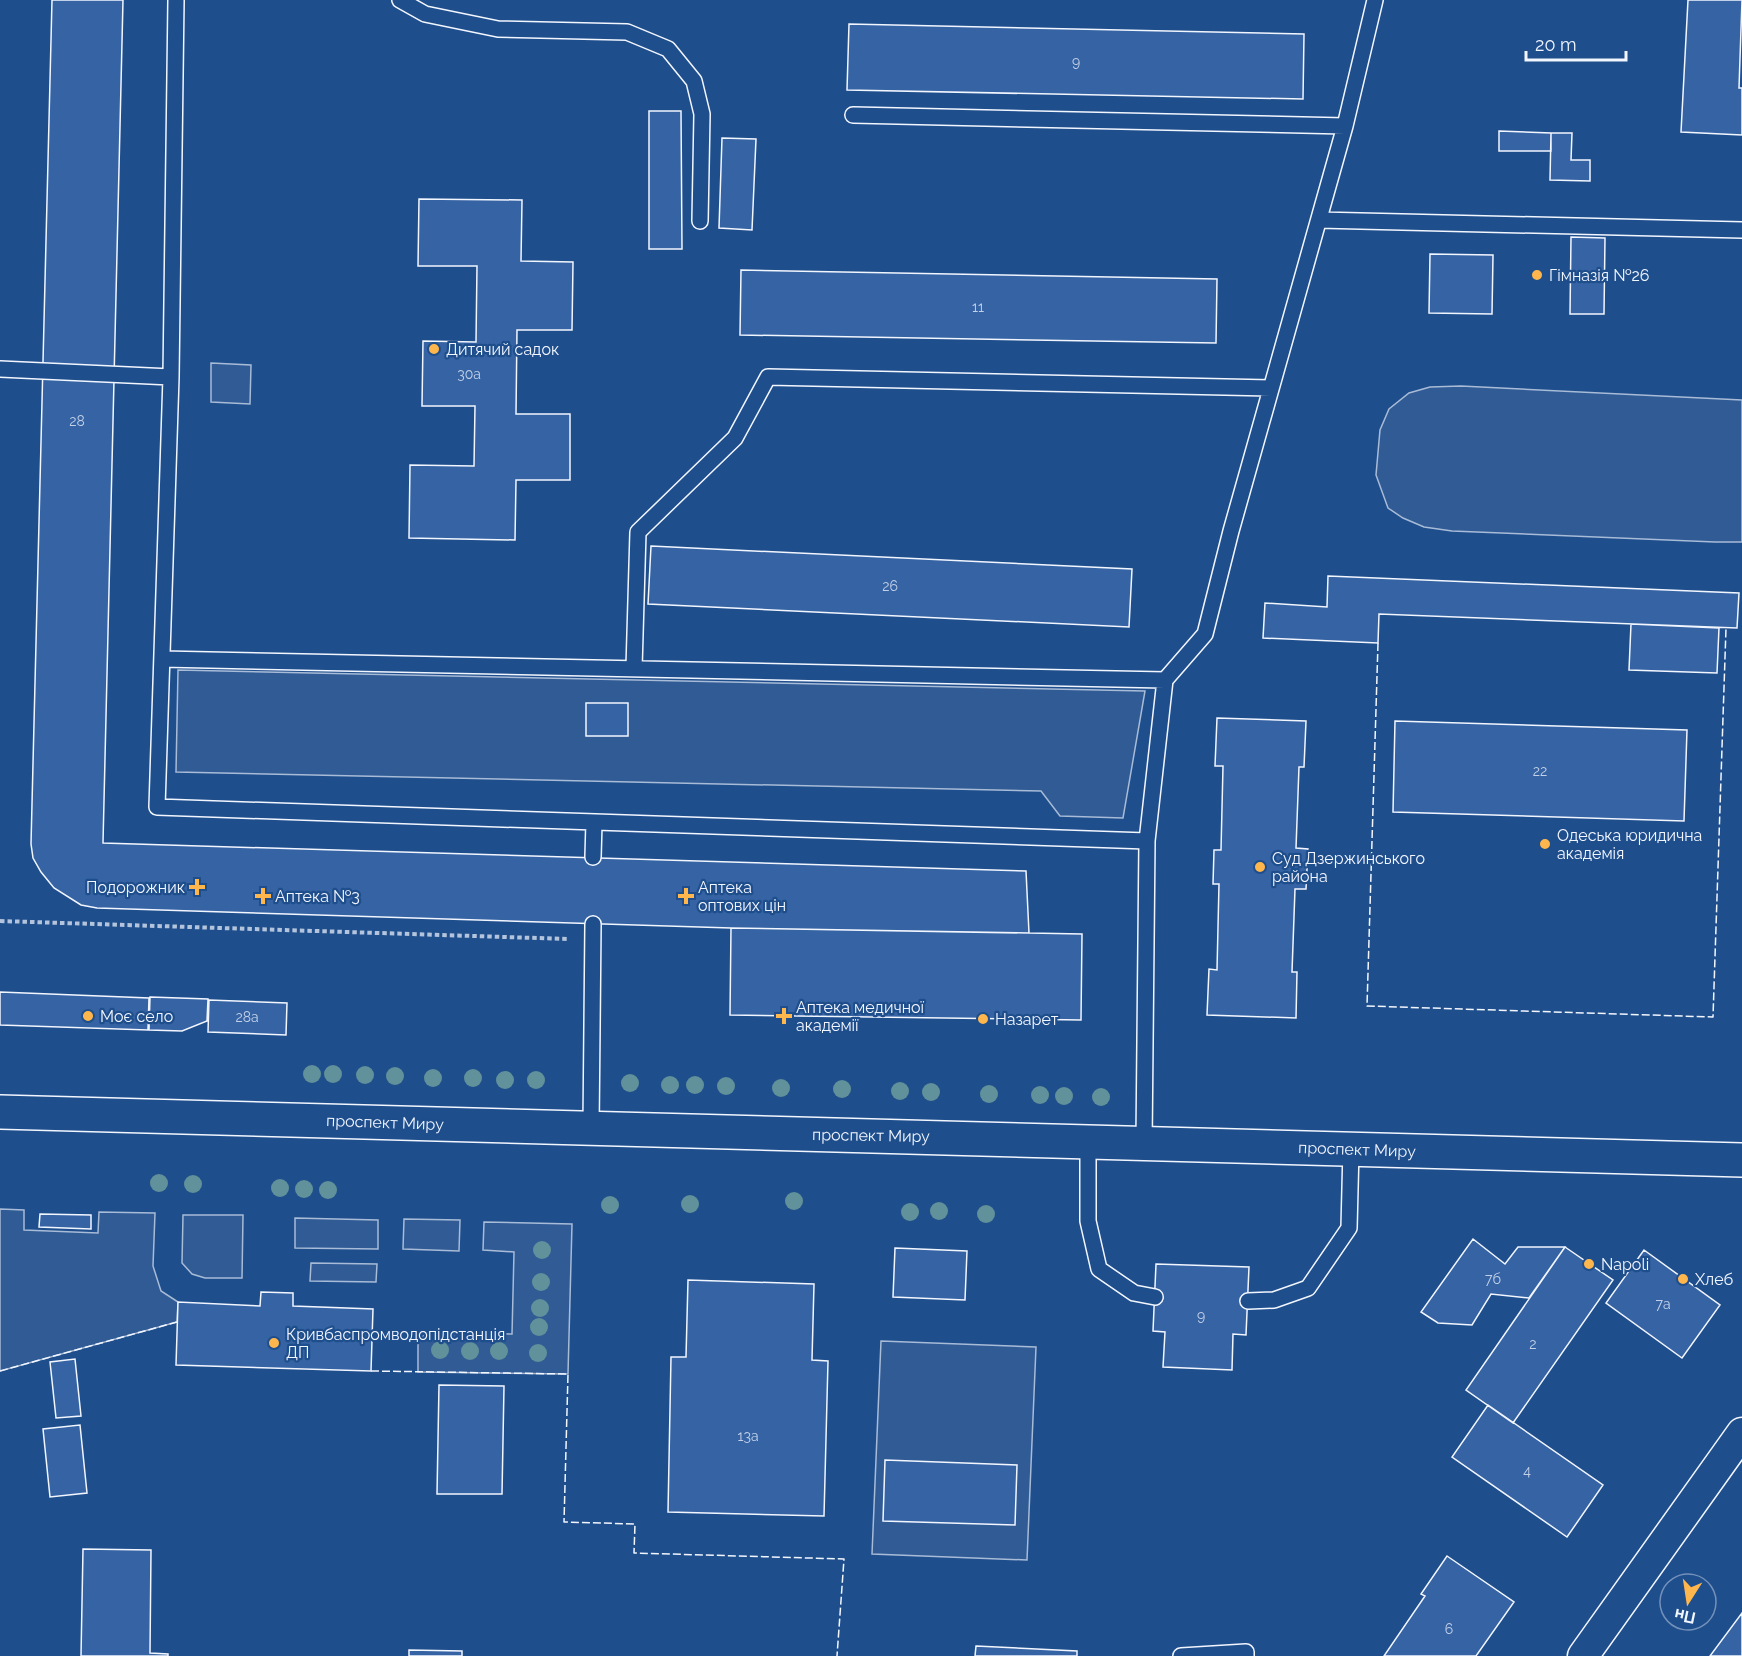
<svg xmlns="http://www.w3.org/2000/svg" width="1742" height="1656" viewBox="0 0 1742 1656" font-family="Raleway,sans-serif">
	<rect width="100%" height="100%" fill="#1f4e8c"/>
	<path fill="#305b95" stroke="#a8bbd7" stroke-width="1.5" d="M211,363l40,2 -1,39 -39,-2z
		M1461,386l281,14v142h-27l-263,-11 -28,-4 -21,-9 -15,-10 -12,-33 4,-45 9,-21 20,-16 21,-6z
		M178,670l967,21 -22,127 -63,-2 -19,-25 -865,-19z
		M0,1209l24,1v20l74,3 1,-21 56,1 -2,53 8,25 17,11 -1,20 -177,49z
		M183,1215h60l-1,63h-37l-13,-4 -10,-11z
		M295,1218l83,2v29l-83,-1z
		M404,1219l56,1 -1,31 -56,-2z
		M484,1222l88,2 -4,150 -150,-2v-29l5,-7 10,-4 79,2 2,-82 -31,-2z
		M311,1263l66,1 -1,18 -66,-1z
		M881,1341l155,6 -9,213 -155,-6z"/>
	<path fill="#3563a3" stroke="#f2f6ff" stroke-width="1.5" d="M52,0h71l-20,843 923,28 3,62 -298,-5 -634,-20 -16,-3 -27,-17 -13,-16 -8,-14 -2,-14z
		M1688,0h54l-3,88h3v47l-61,-3z
		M849,24l455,10 -1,65 -456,-9z
		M649,111h32l1,138h-33z
		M1499,131l52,2v18h-52z
		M1551,133h21l-1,27h19v21l-40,-1z
		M722,138l34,1 -4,91 -33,-2z
		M419,199l103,1 -1,61 52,1 -1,68h-55l-1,84h54v66h-54l-1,60 -106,-2 1,-73 64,1 1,-60h-53l1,-65 53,1 1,-76h-59z
		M1571,237l34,1 -1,76h-34z
		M1430,254l63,1 -1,59 -63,-1z
		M741,270l476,9 -1,64 -476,-8z
		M651,546l481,23 -3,58 -481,-23z
		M1328,576l411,17 -2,35 -358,-14 -1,29 -115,-5 2,-35 62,4z
		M1631,624l88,4 -2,45 -88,-3z
		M586,703h42v33h-42z
		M1217,718l89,3 -2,46h-5l-3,81 12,1 -2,40h-11l-3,83h5l-1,46 -89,-3 2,-46 8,1 2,-86h-6l1,-34h7l2,-84h-8z
		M1395,721l292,9 -3,91 -291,-9z
		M731,928l351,6 -1,86 -351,-5z
		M0,992l149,6 -1,32 -148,-5z
		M150,997l58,2 -1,22 -25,10 -33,-1z
		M209,1000l78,3 -1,32 -78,-3z
		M40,1214l51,1v14l-52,-2z
		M1473,1239l32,25 13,-17h47l-36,51 -38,-4 -19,31 -34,-2 -17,-11z
		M1565,1247l48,33 -100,143 -47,-33z
		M895,1248l72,3 -2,49 -72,-3z
		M1644,1250l76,55 -38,53 -76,-55z
		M1156,1264l93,3 -3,68 -13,-1 -1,36 -69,-3 2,-35 -12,-1z
		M688,1280l126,4 -2,76 16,1 -4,155 -156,-4 3,-155h15z
		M261,1292l32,1v13l80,3 -2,62 -195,-6 2,-63 82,4z
		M75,1359l6,57 -25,2 -6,-56z
		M439,1385l65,1 -2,108h-65z
		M1488,1405l115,80 -36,52 -115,-80z
		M80,1425l7,68 -37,4 -7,-68z
		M885,1460l132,5 -2,60 -132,-4z
		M83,1549l68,1 -1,103 18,1v2h-87z
		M1447,1556l67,46 -38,54h-92l41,-60 -4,-2z
		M1742,1613v43h-32z
		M976,1646l101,5v5h-102z
		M409,1650l53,1v5h-53z"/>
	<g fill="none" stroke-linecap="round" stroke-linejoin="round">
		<g stroke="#f2f6ff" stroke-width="18">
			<path id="service" d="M176,0l-5,377 -14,430 990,34
				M400,0l25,14 73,15 129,3 41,17 26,32 8,33 -2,107
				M853,115l492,11
				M1319,220l423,10
				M0,369l171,8
				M162,659l1003,21
				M634,668l4,-136 97,-94 33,-61 503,11
				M593,857l1,-35
				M591,1128l2,-204
				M1088,1141v80l11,48 35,24 21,4
				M1144,1143l3,-302 18,-161 40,-46 26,-103 114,-405 30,-126
				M1248,1301l26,-1 34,-12 41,-60 2,-79
				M1181,1656l65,-4v4"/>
		</g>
		<g stroke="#f2f6ff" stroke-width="33">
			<path id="minor" d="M1583,1656l159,-223"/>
		</g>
		<g stroke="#f2f6ff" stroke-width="36">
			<path id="primary" d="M0,1112l1742,48"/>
		</g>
		<path stroke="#b3c4dc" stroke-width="4" stroke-dasharray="4.5 3" stroke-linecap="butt" d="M0,921l568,18"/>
		<use href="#service" stroke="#1f4e8c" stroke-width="15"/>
		<use href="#minor" stroke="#1f4e8c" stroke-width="30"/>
		<use href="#primary" stroke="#1f4e8c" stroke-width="33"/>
		<path stroke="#f2f6ff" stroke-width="1.5" stroke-dasharray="8 3" stroke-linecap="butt" d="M1378,643l-11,363 346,11 13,-389
			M0,1371l177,-49
			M371,1371l197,3 -4,148 71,2 -1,29 210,6 -7,97"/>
	</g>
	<g fill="#61919a">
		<circle cx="312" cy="1074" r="9"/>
		<circle cx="333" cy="1074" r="9"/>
		<circle cx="365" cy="1075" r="9"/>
		<circle cx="395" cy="1076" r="9"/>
		<circle cx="433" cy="1078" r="9"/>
		<circle cx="473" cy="1078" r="9"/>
		<circle cx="505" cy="1080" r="9"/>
		<circle cx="536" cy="1080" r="9"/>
		<circle cx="630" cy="1083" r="9"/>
		<circle cx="670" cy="1085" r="9"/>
		<circle cx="695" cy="1085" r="9"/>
		<circle cx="726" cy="1086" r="9"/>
		<circle cx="781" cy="1088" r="9"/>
		<circle cx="842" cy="1089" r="9"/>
		<circle cx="900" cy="1091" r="9"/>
		<circle cx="931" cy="1092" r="9"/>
		<circle cx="989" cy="1094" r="9"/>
		<circle cx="1040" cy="1095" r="9"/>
		<circle cx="1064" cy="1096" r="9"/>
		<circle cx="1101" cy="1097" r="9"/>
		<circle cx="159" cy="1183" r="9"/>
		<circle cx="193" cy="1184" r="9"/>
		<circle cx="280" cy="1188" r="9"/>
		<circle cx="304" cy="1189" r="9"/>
		<circle cx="328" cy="1190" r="9"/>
		<circle cx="794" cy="1201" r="9"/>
		<circle cx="690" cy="1204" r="9"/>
		<circle cx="610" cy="1205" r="9"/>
		<circle cx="939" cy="1211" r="9"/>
		<circle cx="910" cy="1212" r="9"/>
		<circle cx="986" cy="1214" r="9"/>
		<circle cx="542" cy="1250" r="9"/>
		<circle cx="541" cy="1282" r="9"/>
		<circle cx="540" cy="1308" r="9"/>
		<circle cx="539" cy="1327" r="9"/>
		<circle cx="440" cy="1350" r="9"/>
		<circle cx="470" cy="1351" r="9"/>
		<circle cx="499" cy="1351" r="9"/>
		<circle cx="538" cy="1353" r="9"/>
	</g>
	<g fill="#ffb74d" stroke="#1f4e8c" stroke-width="2">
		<circle cx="1537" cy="275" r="6"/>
		<circle cx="434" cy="349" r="6"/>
		<circle cx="1545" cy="844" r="6"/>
		<circle cx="1260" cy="867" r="6"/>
		<path d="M194 878h6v6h6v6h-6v6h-6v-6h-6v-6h6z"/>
		<path d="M260 887h6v6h6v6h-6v6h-6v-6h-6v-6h6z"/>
		<path d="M683 887h6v6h6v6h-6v6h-6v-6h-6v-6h6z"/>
		<circle cx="88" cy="1016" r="6"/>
		<path d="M781 1007h6v6h6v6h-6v6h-6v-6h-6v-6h6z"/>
		<circle cx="983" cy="1019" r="6"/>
		<circle cx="1589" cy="1264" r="6"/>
		<circle cx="1683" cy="1279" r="6"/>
		<circle cx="274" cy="1343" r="6"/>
	</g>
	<g text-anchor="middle" stroke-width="4.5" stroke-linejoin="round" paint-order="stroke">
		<g font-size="14" fill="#c3d1e8">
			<text x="1076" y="67">9</text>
			<text x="978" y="312">11</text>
			<text x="469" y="379">30а</text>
			<text x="77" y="426">28</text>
			<text x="890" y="591">26</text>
			<text x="1540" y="776">22</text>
			<text x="247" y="1022">28а</text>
			<text x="1493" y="1284">7б</text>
			<text x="1663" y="1309">7а</text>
			<text x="1201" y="1321">9</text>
			<text x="1533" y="1349">2</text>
			<text x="748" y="1441">13а</text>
			<text x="1527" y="1476">4</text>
			<text x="1449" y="1634">6</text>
		</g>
		<g font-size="16" fill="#f2f6ff" stroke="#1f4e8c" text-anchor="start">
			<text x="1549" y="281">Гімназія №26</text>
			<text x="446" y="355">Дитячий садок</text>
			<text x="1557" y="841">Одеська юридична<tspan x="1557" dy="18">академія</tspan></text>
			<text x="1272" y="864">Суд Дзержинського<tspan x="1272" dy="18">района</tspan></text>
			<text x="185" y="893" text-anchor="end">Подорожник</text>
			<text x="698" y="893">Аптека<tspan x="698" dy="18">оптових цін</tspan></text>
			<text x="275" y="902">Аптека №3</text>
			<text x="796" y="1013">Аптека медичної<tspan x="796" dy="18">академії</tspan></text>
			<text x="100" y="1022">Моє село</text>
			<text x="995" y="1025">Назарет</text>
			<text x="1601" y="1270">Napoli</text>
			<text x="1695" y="1285">Хлеб</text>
			<text x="286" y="1340">Кривбаспромводопідстанція<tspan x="286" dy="18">ДП</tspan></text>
		</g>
		<g font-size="16" fill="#f2f6ff" stroke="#1f4e8c">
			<text transform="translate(385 1122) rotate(2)" y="6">проспект Миру</text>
			<text transform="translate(871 1135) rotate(1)" y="6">проспект Миру</text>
			<text transform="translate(1357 1149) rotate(2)" y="6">проспект Миру</text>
		</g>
	</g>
	<g transform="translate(1688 1602) rotate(192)"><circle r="28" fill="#1f4e8c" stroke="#7391ba" stroke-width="1.5"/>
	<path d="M0-4.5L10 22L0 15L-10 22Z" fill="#ffb74d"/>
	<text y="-9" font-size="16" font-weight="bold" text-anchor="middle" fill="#f2f6ff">Пн</text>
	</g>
	<path d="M1526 51v9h100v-9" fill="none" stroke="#f2f6ff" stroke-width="3"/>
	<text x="1535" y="51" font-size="18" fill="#f2f6ff" stroke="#1f4e8c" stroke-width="4.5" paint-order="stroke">20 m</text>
</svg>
